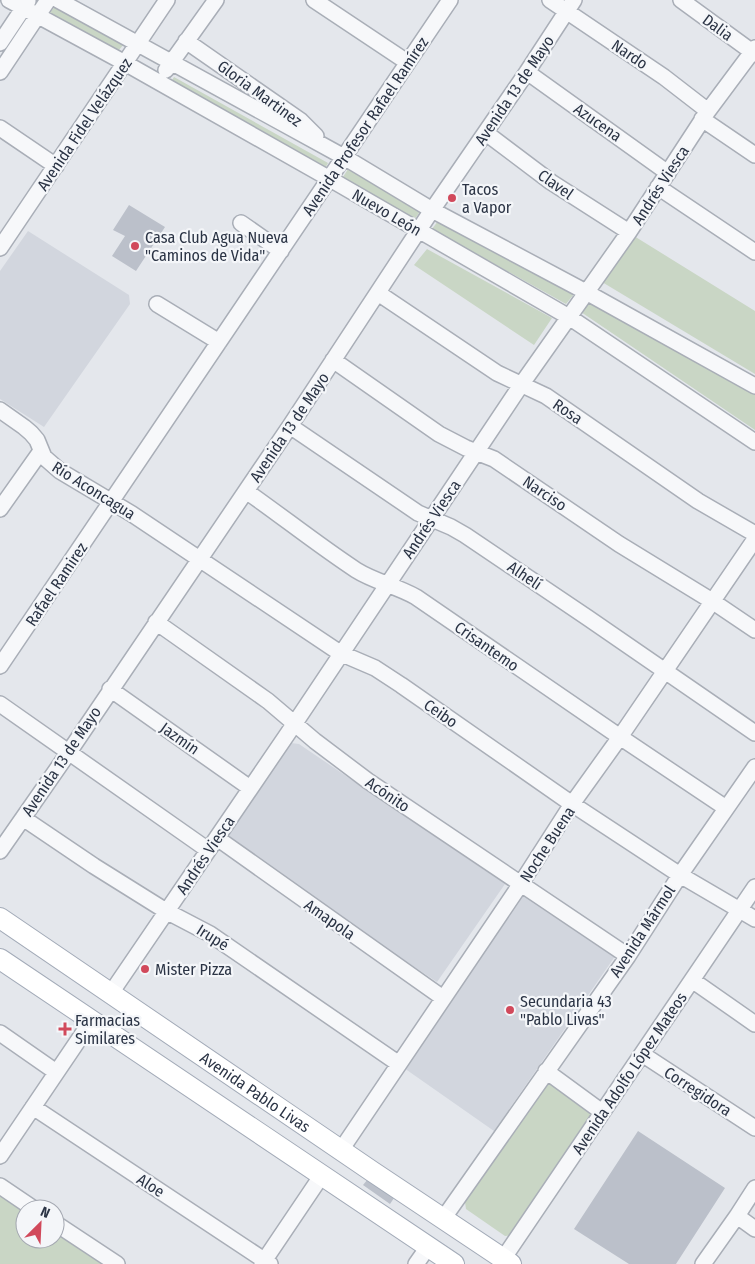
<svg xmlns="http://www.w3.org/2000/svg" width="755" height="1264" viewBox="0 0 755 1264" font-family="'Fira Sans Condensed',sans-serif">
	<rect width="100%" height="100%" fill="#e4e7ec"/>
	<path fill="#d2d6de" d="M28,231l101,64 1,9 -86,123 -44,-28v-128z
		M291,743l8,1 206,140 -68,98 -210,-140 1,-7z
		M523,889l95,63 -124,179 -90,-63z"/>
	<path fill="#c9d6c5" d="M55,6l69,38 -5,6 -35,-16 -34,-21z
		M174,77l154,86 -5,9 -153,-88z
		M350,166l72,42 -7,11 -72,-42z
		M438,221l140,68 -12,15 -134,-75z
		M634,236l121,75v63l-153,-92z
		M427,249l125,69 -18,27 -120,-80z
		M593,296l162,94v40l-174,-118z
		M548,1081l46,33 -81,121 -8,1 -39,-27 -1,-7z
		M0,1193l25,17v29h30v-9l52,34h-107z"/>
	<path fill="#bbc0ca" d="M129,205l36,22 -29,44 -24,-15 13,-20 -12,-6z
		M638,1131l87,57 -49,76h-47l-55,-35z
		M368,1179l26,19 -4,6 -27,-19z"/>
	<g fill="none" stroke-linecap="round" stroke-linejoin="round">
		<g stroke="#a9aeb7" stroke-width="18">
			<path id="minor" d="M9,0l116,63 205,116 239,138 186,125
				M58,0l286,157 88,53 154,82 169,94
				M314,0l93,62
				M550,0l114,77 44,34
				M681,0l74,54
				M186,41l115,80 15,15
				M0,43l28,-42
				M166,70l50,-70
				M0,72l48,-72
				M527,72l141,101
				M702,119l53,36
				M0,128l56,38
				M486,133l65,49 78,50
				M658,187l97,65
				M241,223l40,28
				M0,248l167,-248
				M378,293l119,80 49,23 152,105 57,33
				M157,304l62,38
				M333,360l106,74 27,14 28,11 125,85 93,57 43,29
				M0,410l24,17 7,6 6,7 7,17 16,14 72,43 208,139 35,15 26,17 171,119 108,71 75,44
				M290,426l128,87 33,14 14,8 123,83 167,115
				M246,491c37,26 72,54 110,79 19,12 41,16 60,27l204,140 106,71
				M0,509l41,-58
				M156,622l112,79 47,40 53,40 260,175
				M0,666l450,-666
				M110,689l140,99
				M0,704l208,146
				M23,818l71,48 72,45 44,23 189,130
				M217,838l226,160
				M0,851l69,-99 221,-326 138,-210 99,-144 47,-72
				M692,980l63,44
				M111,993l184,-270 226,-338 108,-153 79,-121 47,-63
				M0,1033l56,39
				M642,1054l113,74
				M546,1071l56,41
				M33,1107l237,157
				M341,1150l179,-265 52,-81 48,-67 135,-198
				M0,1156l92,-136
				M0,1186l34,23
				M737,1216l18,13
				M443,1219l185,-263 52,-81 75,-108
				M55,1223l62,41
				M503,1259l252,-372
				M262,1264l60,-89
				M416,1264l12,-17
				M703,1264l34,-48 18,-28"/>
		</g>
		<g stroke="#a3abb8" stroke-width="22">
			<g id="major">
				<path id="s1" d="M0,918l373,254 138,92"/>
				<path d="M0,959l454,305"/>
			</g>
		</g>
		<use href="#minor" stroke="#f7f8fa" stroke-width="15"/>
		<use href="#major" stroke="#fff" stroke-width="20"/>
	</g>
	<g fill="#d1495b" stroke="#f4f6f9" stroke-width="2">
		<circle cx="452" cy="198" r="5"/>
		<circle cx="135" cy="246" r="5"/>
		<circle cx="145" cy="969" r="5"/>
		<circle cx="510" cy="1010" r="5"/>
		<path d="M62.5 1021.5h5v5h5v5h-5v5h-5v-5h-5v-5h5z"/>
	</g>
	<g text-anchor="middle" stroke-width="4.5" stroke-linejoin="round" paint-order="stroke">
		<g font-size="16" fill="#2b3445" stroke="#f4f6f9">
			<text transform="translate(718 27) rotate(36)" y="6">Dalia</text>
			<text transform="translate(630 54) rotate(34)" y="6">Nardo</text>
			<text transform="translate(514 90) rotate(-56)" y="6">Avenida 13 de Mayo</text>
			<text transform="translate(260 93) rotate(36)" y="6">Gloria Martinez</text>
			<text transform="translate(598 122) rotate(35)" y="6">Azucena</text>
			<text transform="translate(84 124) rotate(-56)" y="6">Avenida Fidel Velázquez</text>
			<text transform="translate(365 126) rotate(-56)" y="6">Avenida Profesor Rafael Ramírez</text>
			<text transform="translate(556 184) rotate(35)" y="6">Clavel</text>
			<text transform="translate(660 185) rotate(-57)" y="6">Andrés Viesca</text>
			<text transform="translate(387 212) rotate(30)" y="6">Nuevo León</text>
			<text transform="translate(568 411) rotate(34)" y="6">Rosa</text>
			<text transform="translate(289 427) rotate(-56)" y="6">Avenida 13 de Mayo</text>
			<text transform="translate(94 490) rotate(32)" y="6">Río Aconcagua</text>
			<text transform="translate(545 493) rotate(34)" y="6">Narciso</text>
			<text transform="translate(431 519) rotate(-56)" y="6">Andrés Viesca</text>
			<text transform="translate(525 575) rotate(34)" y="6">Alhelí</text>
			<text transform="translate(56 584) rotate(-56)" y="6">Rafael Ramirez</text>
			<text transform="translate(487 646) rotate(35)" y="6">Crisantemo</text>
			<text transform="translate(441 713) rotate(35)" y="6">Ceibo</text>
			<text transform="translate(180 738) rotate(35)" y="6">Jazmín</text>
			<text transform="translate(61 761) rotate(-56)" y="6">Avenida 13 de Mayo</text>
			<text transform="translate(388 794) rotate(34)" y="6">Acónito</text>
			<text transform="translate(547 844) rotate(-57)" y="6">Noche Buena</text>
			<text transform="translate(205 855) rotate(-56)" y="6">Andrés Viesca</text>
			<text transform="translate(330 919) rotate(35)" y="6">Amapola</text>
			<text transform="translate(642 931) rotate(-57)" y="6">Avenida Mármol</text>
			<text transform="translate(213 937) rotate(32)" y="6">Irupé</text>
			<text transform="translate(629 1073) rotate(-56)" y="6">Avenida Adolfo López Mateos</text>
			<text transform="translate(698 1091) rotate(33)" y="6">Corregidora</text>
			<text dy="6" stroke="none"><textPath href="#s1" startOffset="309">Avenida Pablo Livas</textPath></text>
			<text transform="translate(151 1185) rotate(33)" y="6">Aloe</text>
		</g>
		<g font-size="16" fill="#2b3445" stroke="#f4f6f9" text-anchor="start">
			<text x="462" y="195">Tacos<tspan x="462" dy="18">a Vapor</tspan></text>
			<text x="145" y="243">Casa Club Agua Nueva<tspan x="145" dy="18">"Caminos de Vida"</tspan></text>
			<text x="155" y="975">Mister Pizza</text>
			<text x="520" y="1007">Secundaria 43<tspan x="520" dy="18">"Pablo Livas"</tspan></text>
			<text x="75" y="1026">Farmacias<tspan x="75" dy="18">Similares</tspan></text>
		</g>
	</g>
	<g transform="translate(40 1224) rotate(24)"><circle r="24" fill="#f4f6f9" stroke="#a4a8b1"/>
	<path d="M0-4L9 19L0 12L-9 19Z" fill="#d1495b"/>
	<text y="-8" font-size="14" font-weight="bold" text-anchor="middle" fill="#2b3445">N</text>
	</g>
</svg>
